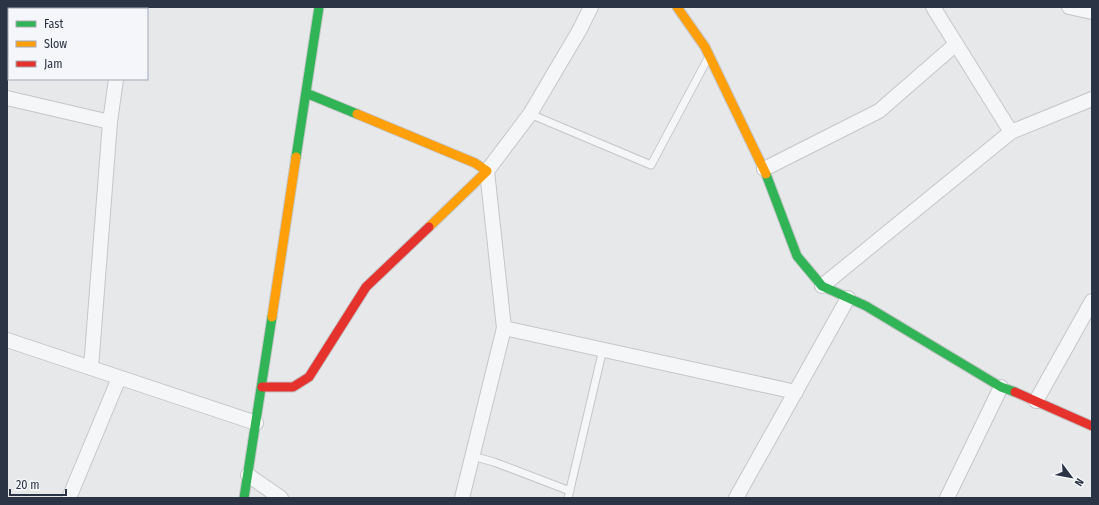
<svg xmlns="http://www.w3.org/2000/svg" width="1099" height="505" viewBox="0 0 1099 505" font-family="'Fira Sans Condensed',sans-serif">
	<rect width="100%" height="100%" fill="#e6e8ea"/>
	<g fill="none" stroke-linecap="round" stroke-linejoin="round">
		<g stroke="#c4c6c8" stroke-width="9">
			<path id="lane" d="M530,114l121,51 56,-105
				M472,456l22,6 76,29
				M568,498l35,-149"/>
		</g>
		<g stroke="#c4c6c8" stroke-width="16">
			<path id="street" d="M933,7l78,125
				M1069,7l23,5
				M125,9l1,-2
				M7,98l103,24
				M764,169l115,-58 77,-67
				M822,286l189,-154 81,-33
				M504,328l-17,-157 43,-57 49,-83 12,-24
				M7,340l249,83
				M91,368l19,-246 6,-43
				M1036,401l56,-100
				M248,475l33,23
				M69,498l50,-120
				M462,498l42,-170 292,64
				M736,498l112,-200
				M947,498l54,-111"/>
		</g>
		<g stroke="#c4c6c8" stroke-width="11">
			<path id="fast" d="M306,93l51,21
				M296,157l23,-150
				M766,174l31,82 25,30 44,20 135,81 14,5
				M244,498l28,-181"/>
		</g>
		<g stroke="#c4c6c8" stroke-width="11">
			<path id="slow" d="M677,7l28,40 61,127
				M357,114l118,49 12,8 -58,56
				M272,317l24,-160"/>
		</g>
		<g stroke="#c4c6c8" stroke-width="11">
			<path id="jam" d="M262,387h31l16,-10 57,-90 63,-60
				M1015,392l77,34"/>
		</g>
		<use href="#lane" stroke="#f5f6f7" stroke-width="7"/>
		<use href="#street" stroke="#f5f6f7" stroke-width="14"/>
		<use href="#fast" stroke="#30b455" stroke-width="9"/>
		<use href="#slow" stroke="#ff9f0a" stroke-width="9"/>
		<use href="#jam" stroke="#e5322d" stroke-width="9"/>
	</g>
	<rect width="1099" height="505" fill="none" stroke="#2b3445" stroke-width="16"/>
	<rect x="8" y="8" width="140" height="72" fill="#f4f6f9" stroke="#a4a8b1"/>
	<rect x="16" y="21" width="20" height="6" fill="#30b455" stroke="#a4a8b1"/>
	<text x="44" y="28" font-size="12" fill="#2b3445">Fast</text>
	<rect x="16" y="41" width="20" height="6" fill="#ff9f0a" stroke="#a4a8b1"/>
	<text x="44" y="48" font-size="12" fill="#2b3445">Slow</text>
	<rect x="16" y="61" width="20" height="6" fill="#e5322d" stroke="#a4a8b1"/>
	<text x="44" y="68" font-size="12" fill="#2b3445">Jam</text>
	<g transform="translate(1071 477) rotate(122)" stroke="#f4f6f9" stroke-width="3" paint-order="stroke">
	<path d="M0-3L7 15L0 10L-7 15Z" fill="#2b3445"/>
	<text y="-6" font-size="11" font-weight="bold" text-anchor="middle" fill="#2b3445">N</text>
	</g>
	<path d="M10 489v6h56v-6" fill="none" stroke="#2b3445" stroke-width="2"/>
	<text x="16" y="489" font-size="12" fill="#2b3445" stroke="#f4f6f9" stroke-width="3" paint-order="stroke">20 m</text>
</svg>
